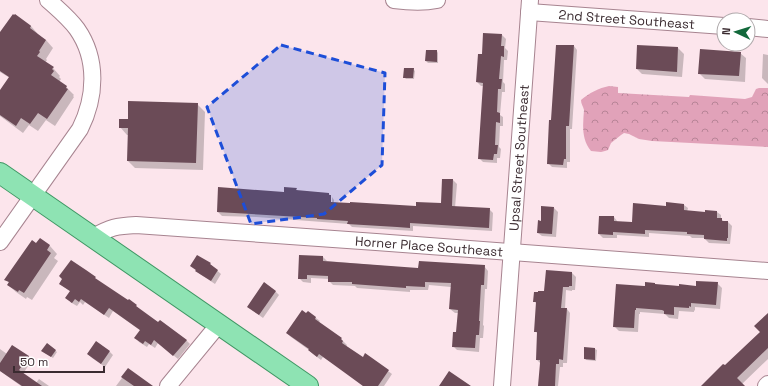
<svg xmlns="http://www.w3.org/2000/svg" width="768" height="386" viewBox="0 0 768 386" font-family="'Space Grotesk',sans-serif">
	<defs>
		<pattern id="forest-crowns" width="20" height="18" patternUnits="userSpaceOnUse"><rect width="20" height="18" fill="#e1a2b9"/><path d="M2 6a3 3 0 1 1 6 0M12 15a3 3 0 1 1 6 0" fill="none" stroke="#b78497"/></pattern>
	</defs>
	<rect width="100%" height="100%" fill="#fce5ec"/>
	<path fill="url(#forest-crowns)" d="M609,86l9,1v6l71,4 1,-2 55,4 7,-2 4,-8 3,-1h9v59l-116,-6 -13,-2 -10,-5 -5,-1 -3,2 -10,8 -3,7 -3,1 -4,1 -10,-1c-10,-12 -8,-27 -7,-41 -1,-4 -3,-6 -3,-10 8,-7 18,-12 28,-14z"/>
	<path fill="#0003" d="M30,25l7,8 1,2 8,5 7,8 -7,11 1,1 -2,3 8,5 7,8 -1,1 2,2 -2,3 7,5 8,8 -1,1 1,1 -19,29 -9,-6 -8,11 -9,-6 -6,8 -23,-17v-24l10,-14 -10,-6v-38z
		M502,35l4,4 -1,9 3,3 -1,9h-3l-1,22 2,2v8h-3l-2,23 3,2v9h-3l-1,21 2,2 -1,9h-3v5l-14,-1 -4,-4 5,-72h-3l-4,-4 6,-27z
		M574,46l3,4 -5,79h-2v33h-3v6l-15,-1 -4,-4 3,-42z
		M638,46l40,2 6,6 -2,23 -40,-3 -5,-5z
		M437,51l1,2v10h-10l-2,-2z
		M740,53l6,5 -1,24 -40,-3 -6,-6z
		M763,54l5,1v29l-6,-6z
		M413,69l2,2 -1,8h-8l-2,-2z
		M197,104l8,8 -2,58 -68,-2 -7,-7v-26h-1l-7,-8 9,-7z
		M453,180l4,4 -2,24 34,1 4,4 -1,18 -79,-5v5l-61,-4 -3,-3 -93,-7 -34,-1 -4,-4 78,-23 3,3 30,2 2,2h-1l2,11v-10l2,3v3l83,4 25,-3z
		M684,205l4,3 -1,4 19,1v-2l11,1 4,3v4l4,3h3l4,4 -2,18 -21,-1 -5,-5h-12l-2,-2 -41,-3v4l-32,-2v3h-14l-4,-4 15,-17 3,4v2l15,1 35,-17z
		M554,208l4,4 -2,25 -14,-1 -4,-3 4,-11z
		M40,239l10,7 7,8 -3,4 4,3 -26,39 -5,-3 -1,2 -10,-7 -8,-7 1,-2 -3,-4z
		M197,256l13,8 11,10 -6,10 -15,-10 -9,-8z
		M323,257l4,4 92,8 65,-3 4,5 -1,18h-2l-2,36 1,1 -1,12h-3l-1,14 -22,-2 -4,-4 4,-13 2,-20h-4l-5,-4 1,-22 -22,-2 -1,5h-18v2l-53,-4 -2,-2 -22,-1 -4,-4v-2l-18,-1v5l-8,-1 -4,-4z
		M85,271l13,10 38,25 4,4h-1l47,30 4,4 -12,15 -20,-16 -3,5 -6,-4 -2,3 -8,-5 -3,-4 5,-7 -28,-20 -4,7 -24,-16 -2,3 -3,-3 -3,4 -7,-4 1,-10 -11,-8z
		M572,273l4,4 -1,13h-3v1l-6,-1 -1,19h2l3,4 -3,50h-4v4h-3l-2,19h-19l2,-22 -4,-4 1,-26 -3,-3 2,-27 -3,-3z
		M717,283l5,5 -2,21 -25,-2v4l-1,-1v2l-15,-1 -1,8 -9,-1 -4,-4 -25,-2v2h-1l-1,18 -19,-1 -5,-5 30,-39 11,-3 2,1 40,2z
		M275,291l4,4 -16,23 -11,-8z
		M308,312l12,9 -2,2 23,16 6,6 -1,2 17,11 25,13 4,3 -8,12h-21l-23,-18 -17,-11 -2,3 -8,-6 -4,-4 -18,-13 -4,-4z
		M768,315v44l-26,25 1,2h-41l23,-19 37,-35z
		M47,344l10,8 -4,6 -9,-6z
		M0,349l7,5 19,1 4,4 -4,5 2,2 -5,8 13,9 3,-4 10,7h-28l-21,-15z
		M595,349l2,1 -1,11 -10,-1 -1,-2z
		M110,352l3,3 -8,12 -13,-9 -4,-4z
		M128,370l7,16h-19z"/>
	<path fill="#6b4b57" d="M13,14l1,1 1,-1 15,11 1,1 -1,2 16,12 -7,11 1,1 -3,4 17,11 -2,2 2,2 -3,4 16,11 -1,2 2,1 -21,30 -9,-6 -8,11 -9,-6 -5,8 -16,-11v-25l9,-13 -9,-6v-39z
		M483,33l19,1 -1,12h3v11l-3,-1 -2,23h3l-1,10h-3l-1,23 3,1v10l-4,-1 -1,23h3l-1,9h-3l-1,6 -15,-1 5,-76 -7,-1 2,-28h4z
		M556,45h18l-5,81h-3v33h-2l-1,6 -16,-1 2,-44h2z
		M637,45l41,2 -1,25 -41,-3z
		M700,49l41,3 -2,24 -41,-2z
		M426,50h11v12l-12,-1z
		M404,68h10l-1,10h-10z
		M128,101l70,2 -2,60 -69,-2 1,-33h-9v-9h9z
		M442,179h11l-1,27 38,2 -1,20 -79,-5v5l-13,-1 -50,-3 1,-3 -31,-2v-1l-100,-6 1,-25 66,5v-5l13,1 -1,2 33,3v2h2v7l19,1v-1l66,4v-4l25,1z
		M666,202l18,2v6l21,2v-2l12,1v7h5v3h6v17h-1v3l-23,-2v-4l-17,-1v-2l-42,-2v4l-32,-2v3l-15,-1 1,-18h15v5l18,1 1,-19 33,3z
		M541,206l13,1 -2,27 -15,-1 1,-13 3,1z
		M40,238l10,7 -3,5 4,3 -27,40 -5,-3 -1,2 -11,-7 2,-3 -5,-2 28,-40 4,3z
		M197,255l14,8 -1,1 8,6 -7,11 -16,-10 1,-1 -6,-4z
		M299,255l24,1v5l95,7 1,-7 66,4 -1,20h-3l-2,36h1l-1,14h-3l-1,13 -23,-1 1,-15h3l2,-22 -9,-1 2,-26 -26,-1v5l-19,-1v2l-54,-4v-2h-24v-6l-21,-1v4h-9z
		M71,260l15,10 10,7 -1,1 33,22 1,-1 8,6 -1,1 22,16 2,-2 27,20 -14,16 -19,-16 -3,5 -6,-4 -2,3 -9,-6 6,-8 -31,-22 -5,7 -23,-16 -2,3 -4,-3 -3,4 -7,-5 5,-7 -11,-7 3,-5 -3,-3z
		M546,270l26,2v14h-3v1h-6l-2,21h6l-4,52 -4,-1v5h-3l-1,22h-17l2,-23v-3h-4l1,-28h-3l2,-30h-3l1,-10h4v-1h6z
		M696,281l22,1 -2,23 -25,-2v4l-2,-1v2l-15,-1v8l-10,-1v-3l-2,-1 -26,-2v2h-1l-1,18 -21,-1 3,-43 28,2h1v-4l10,1v1l24,2v-2l17,2z
		M264,282l12,9 -17,24 -12,-8z
		M302,310l4,3 2,-2 8,6 -1,2 27,19 -1,1 2,2 -1,2 21,14 2,-4 24,17 -11,16h-15l-44,-32 -2,3 -9,-7 1,-1 -23,-16z
		M768,313v35l-31,30 8,8h-44l22,-22 2,1 35,-33 -6,-6z
		M96,341l14,10 -9,13 -14,-10z
		M47,343l9,7 -5,7 -10,-6z
		M12,345l17,11 -10,14 23,16h-20l-22,-15v-8z
		M584,347l11,1v12l-11,-1z
		M128,368l25,18h-19l-13,-9z
		M449,371l22,15h-32z"/>
	<g fill="none" stroke-linecap="round" stroke-linejoin="round">
		<g stroke="#a78490" stroke-width="18">
			<g id="minor">
				<path d="M394,0c15,2 28,3 43,0"/>
				<path id="s1" d="M529,12l195,14"/>
				<path d="M748,27l20,2"/>
				<path id="s2" d="M93,237c18,-10 23,-11 43,-12l240,17 392,29"/>
				<path d="M0,242l80,-113c16,-32 18,-70 -3,-100 -8,-11 -19,-20 -29,-29"/>
				<path d="M168,386l51,-62"/>
				<path id="s3" d="M502,386l28,-386"/>
				<path d="M766,386l2,-2"/>
			</g>
		</g>
		<g stroke="#3f9764" stroke-width="22">
			<path id="major" d="M0,173l308,213"/>
		</g>
		<use href="#minor" stroke="#fff" stroke-width="16"/>
		<use href="#major" stroke="#8ee3b3" stroke-width="20"/>
	</g>
	<path fill="#1d4ed8" fill-opacity="0.2" stroke="#1d4ed8" stroke-width="3" stroke-dasharray="8 5" stroke-linejoin="round" d="M281,45l104,28 -3,92 -58,49 -73,10 -44,-117z"/>
	<g text-anchor="middle" stroke-width="4" stroke-linejoin="round" paint-order="stroke">
		<g font-size="13" fill="#3a2b30" stroke="#fff">
			<text dy="5" stroke="none"><textPath href="#s1" startOffset="98">2nd Street Southeast</textPath></text>
			<text dy="5" stroke="none"><textPath href="#s3" startOffset="229">Upsal Street Southeast</textPath></text>
			<text dy="5" stroke="none"><textPath href="#s2" startOffset="339">Horner Place Southeast</textPath></text>
		</g>
	</g>
	<g transform="translate(736 32) rotate(274)"><circle r="19" fill="#ffffff" stroke="#b0aaac"/>
	<path d="M0-3L7 15L0 10L-7 15Z" fill="#12693b"/>
	<text y="-6" font-size="11" font-weight="bold" text-anchor="middle" fill="#3a2b30">N</text>
	</g>
	<path d="M14 366v6h90v-6" fill="none" stroke="#3a2b30" stroke-width="2"/>
	<text x="20" y="366" font-size="12" fill="#3a2b30" stroke="#ffffff" stroke-width="3" paint-order="stroke">50 m</text>
</svg>
